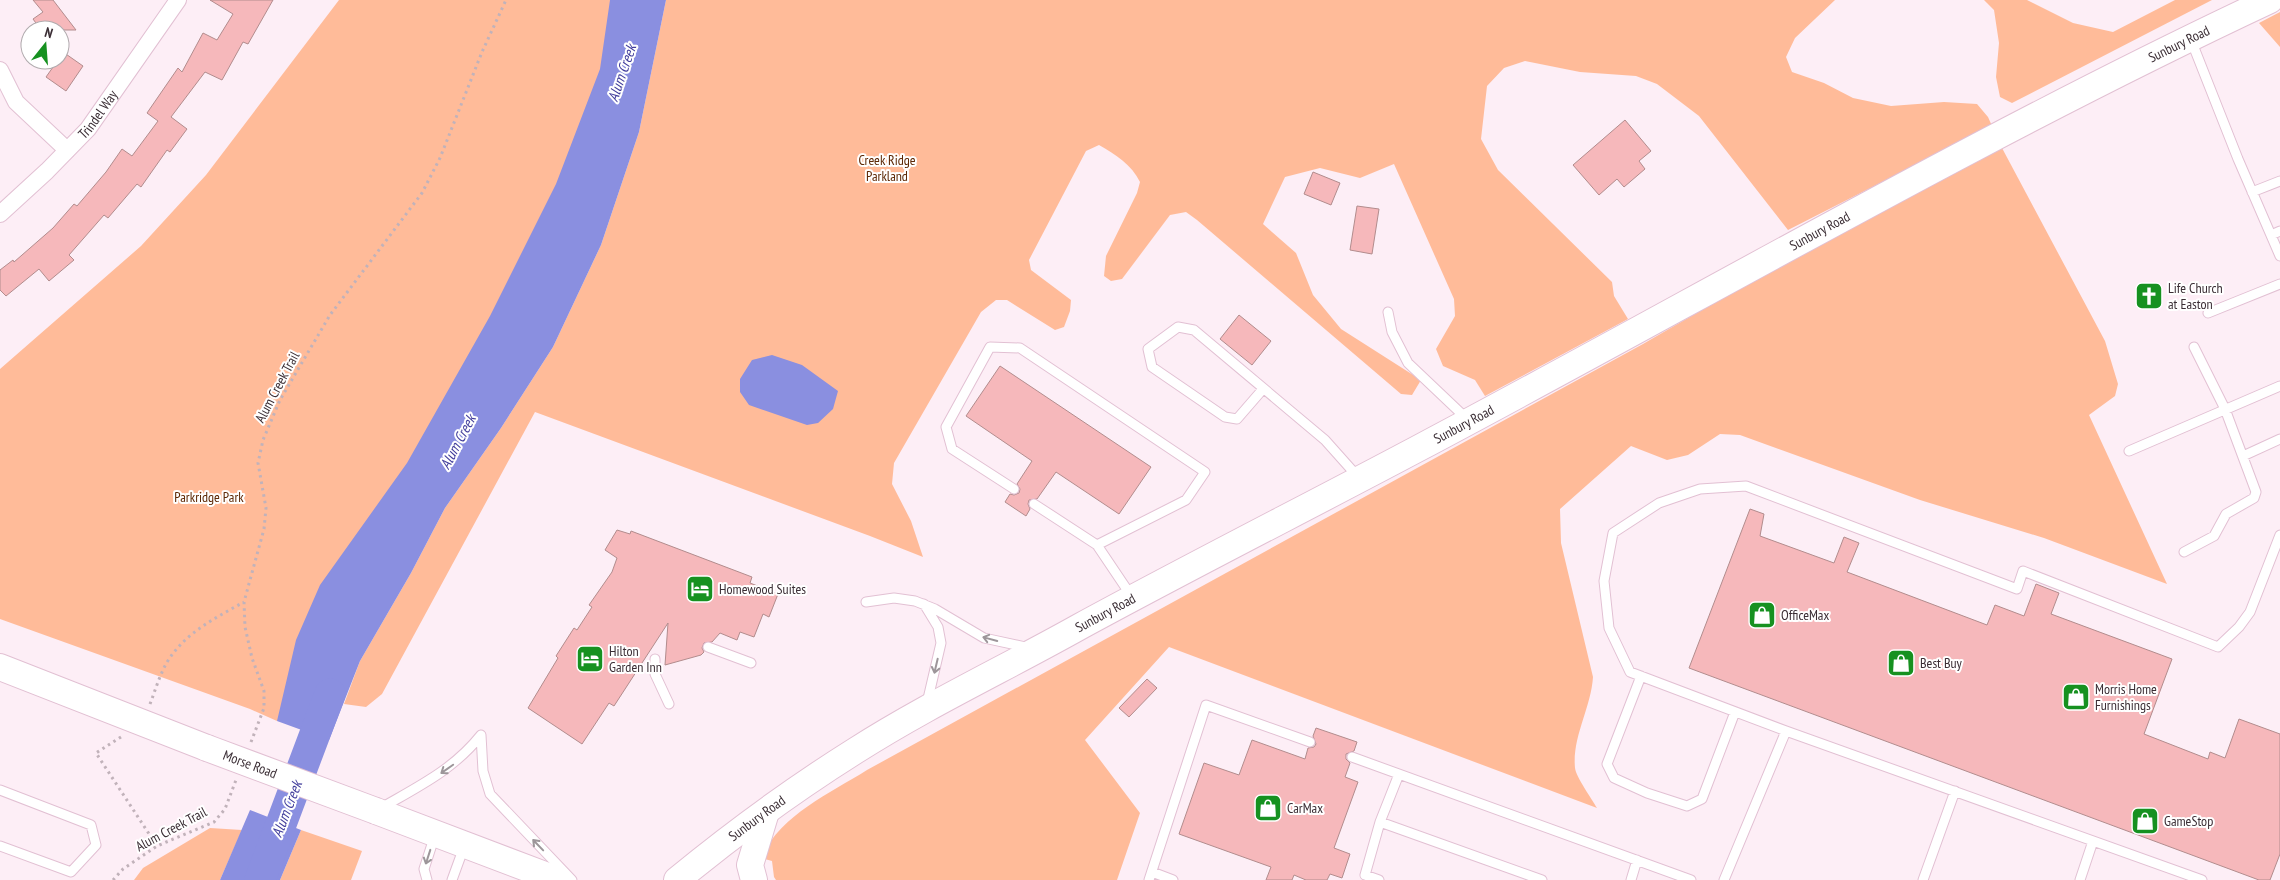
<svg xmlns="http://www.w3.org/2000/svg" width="2280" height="880" viewBox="0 0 2280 880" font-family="'PT Sans Narrow',sans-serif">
	<rect width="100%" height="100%" fill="#fdeef6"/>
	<path fill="#fb9" d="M339,0h304l-9,41 -307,631 -50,49 -27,-12 -250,-90v-250l141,-123 65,-71z
		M666,0h1169l-40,38 -9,19 6,15 32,11 29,15 38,8 53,-4 33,2 11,13 4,9 -204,104 -89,-114 -42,-32 -21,-8 -56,-4 -55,-11 -21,7 -17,18 -6,53 17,31 114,112 2,14 14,23 -143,77 -10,-16 -32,-14 -7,-17 19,-33 -1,-17 -60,-135 -34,14 -40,-10 -35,9 -22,47 33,29 17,42 28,34 80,51 -9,15 -11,-1 -204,-174 -11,-8 -16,3 -48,64 -11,2 -7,-5 2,-20 31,-63 3,-11c-8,-17 -25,-28 -41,-37l-13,6 -57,109 2,10 40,30 -1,11 -6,16 -9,3 -48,-30h-11l-15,12 -87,151 -2,21 19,37 12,36 -53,-21 -335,-124 -153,282 -16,13 -22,-3 16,-43 51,-88 34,-65 56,-80 52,-81 48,-102 38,-113z
		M1984,0h43l46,23 40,9 62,-32h37l-200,103 -12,-6 -4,-20 3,-34 -5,-33z
		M2280,12v35l-21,-24z
		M2002,148l103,193 13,43 -3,12 -26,19 78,169 -123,-46 -124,-38 -180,-65 -20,-1 -32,21 -21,5 -36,-14 -71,63 1,34 32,134c-2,31 -21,60 -18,91 1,9 17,31 22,40l-428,-161 -84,93 55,73 -23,67h-341l-2,-3 -2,-16 -11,-3c19,-43 68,-64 106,-88l776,-426 161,-93z
		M210,828l32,2 -22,50h-86l9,-12z
		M301,830l61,21 -11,29h-71z"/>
	<path fill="#8a8fe0" d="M610,0h56l-27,132 -38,113 -48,102 -52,81 -56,80 -34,65 -51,88 -31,79 -52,-19 19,-81 24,-55 87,-122 83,-147 66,-132 44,-115z
		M772,355l30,10 36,26 -5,18 -15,14 -11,2 -58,-20 -9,-13v-13l12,-19z
		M250,810l51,20 -21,50h-60z"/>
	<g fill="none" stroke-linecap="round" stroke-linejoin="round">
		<path stroke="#8a8fe0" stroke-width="31" d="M260,880l70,-186"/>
	</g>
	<path fill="#f6b8bb" stroke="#b28c8d" d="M33,0h20l23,30h-35l-8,-11 10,-7z
		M210,0h63l-25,44 -5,-2 -21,38 -17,-8 -34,45 16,12 -17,23 -3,-2 -26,37 -4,-3 -29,34 -4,-3 -35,40 5,5 -25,21 -10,-12 -33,27 -6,-6v-20l13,-10 1,2 39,-34 21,-24 3,2 29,-34 16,-23 10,7 26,-35 -11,-8 31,-45 4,4 21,-39 14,7 16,-26z
		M63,52l20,14 -17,25 -20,-14 12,-17h2z
		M1625,120l26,31 -12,10 6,8 -21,18 -7,-8 -18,16 -26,-30z
		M1313,172l27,11 -9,22 -27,-11z
		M1357,206l22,3 -7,45 -22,-4z
		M1239,315l32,26 -19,24 -32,-26z
		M1000,366l151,101 -32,47 -63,-42 -19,27 -8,1 -1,4 2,5 -4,7 -21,-14 5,-8 4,1 5,-2 1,-4 -3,-5 15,-23 -66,-45z
		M1750,509l14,5 -4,22 74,27 10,-26 15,6 -12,29 140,53 8,-20 29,11 12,-32 23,9 -8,21 121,45 -28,75 64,25 2,-7 15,6 14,-39 41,15v120l-10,26h-11l-570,-212z
		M617,530l13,4 1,-3 121,46 -2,6 28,11 -9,23 -6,-3 -9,23 -14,-5 -3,8 -17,-7 -8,9 -8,1 -2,5 2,4 -3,3 -36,10 3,-42 -54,83 -5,-3 -27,41 -54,-36 30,-50 -2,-2 18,-28 3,2 15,-23 -3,-2 23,-33 5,-14 -12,-8z
		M1147,679l10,9 -28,29 -10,-9z
		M1316,728l41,14 -3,9 -8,3v5l4,4 -5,14 13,5 -24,66 16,6 -8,24 -12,-4 -3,6h-21l-12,-5 -2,5h-26l5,-13 -92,-33 25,-71 35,12 13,-35 53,19 3,-11 6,-1 2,-3 -3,-8z"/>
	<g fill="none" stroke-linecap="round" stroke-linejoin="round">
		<g stroke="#e2c0d3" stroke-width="11">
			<path id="lane" d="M2191,40l47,119 42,97
				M2252,192l28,-11
				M2271,235l9,-4
				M1388,312l4,20 16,31 59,56
				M2208,313l72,-29
				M1263,389l-26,30 -12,-2 -73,-50 -4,-18 30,-22 16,3 131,110 33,37
				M2129,451l151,-65
				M2243,456l37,-17
				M1014,489l-62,-40 -6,-22 44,-80 30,1 185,124 -19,28 -89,45 35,52
				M1034,504l63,41
				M2184,552l30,-16 12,-22 28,-16 2,-6 -31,-83 -31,-62
				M866,602l28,-4 21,3 20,8 49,29 46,10
				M924,604l14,23 3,16 -14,60
				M708,647l43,16
				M655,659v15l14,30
				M1641,676l-34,88 7,14 33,15 40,13 15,-7 33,-87
				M481,735l2,36 7,23 82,86
				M1352,757l339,123
				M0,790l91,35 5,20 -25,27 -71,-26
				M381,808c38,-22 72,-38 100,-73
				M1380,822l162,58
				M1152,872l21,8
				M427,880l-3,-11 11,-34
				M452,880l12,-33
				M1149,880l57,-175 104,37
				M1379,880l-14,-5 15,-53 19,-48
				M1631,880l6,-20
				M1724,880l62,-149
				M1923,880l32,-89
				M2080,880l13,-39
				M2202,880l-416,-149 -156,-59 -21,-44 -5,-47 9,-48 46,-30 41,-14 46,-3 271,103 6,-18 195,76 21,-20 11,-15 30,-77"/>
		</g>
		<g stroke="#e2c0d3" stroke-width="18">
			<g id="street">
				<path d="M0,70l16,32 51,48"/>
				<path id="s1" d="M0,214l47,-43 41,-42 90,-129"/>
			</g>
		</g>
		<g stroke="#e2c0d3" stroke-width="28">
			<g id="primary">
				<path d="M0,667l207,81"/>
				<path d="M376,811l182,69"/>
				<path id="s2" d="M677,880c56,-46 116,-90 178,-129 72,-46 149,-82 224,-124 112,-61 227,-119 340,-179 283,-150 561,-312 851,-448"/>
				<path d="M754,880l-4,-15 16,-53"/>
			</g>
		</g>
		<path stroke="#c1b2ba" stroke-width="3" stroke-dasharray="2.5 4" stroke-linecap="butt" d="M150,704c5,-13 9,-27 16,-40 17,-30 49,-46 78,-62
			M121,737l-25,16 61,93
			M251,742l13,-34v-17l-12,-33 -7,-31 -1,-25 20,-73 2,-21 -8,-45 5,-23 17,-40 50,-85 92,-122 18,-35 42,-106 24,-52
			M113,880l10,-11 34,-23 57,-24 11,-13 11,-29"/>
		<use href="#lane" stroke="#fff" stroke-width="9"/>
		<use href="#street" stroke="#fff" stroke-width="16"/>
		<use href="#primary" stroke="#fff" stroke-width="26"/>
		<g stroke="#e2c0d3" stroke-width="28" stroke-linecap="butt">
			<g id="primary-bridge">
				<path id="s3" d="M207,748l169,63"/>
			</g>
		</g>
		<use href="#primary-bridge" stroke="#fff" stroke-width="26"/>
	</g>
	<defs><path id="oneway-shaft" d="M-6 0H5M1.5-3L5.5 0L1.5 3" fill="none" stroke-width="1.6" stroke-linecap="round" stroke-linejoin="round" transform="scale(1.25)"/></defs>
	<g stroke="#9d969a">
		<use href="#oneway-shaft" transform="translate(990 639) rotate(-165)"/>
		<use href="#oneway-shaft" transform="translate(936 666) rotate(103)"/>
		<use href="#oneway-shaft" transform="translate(447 769) rotate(145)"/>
		<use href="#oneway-shaft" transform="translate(538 845) rotate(-134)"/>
		<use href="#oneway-shaft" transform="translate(428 857) rotate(108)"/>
	</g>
	<defs>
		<g id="church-square" transform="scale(1.4375)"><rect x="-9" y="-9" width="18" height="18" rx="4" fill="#169120" stroke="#fff"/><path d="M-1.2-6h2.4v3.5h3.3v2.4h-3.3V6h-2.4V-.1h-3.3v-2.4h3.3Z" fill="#fff"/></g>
		<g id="hotel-square" transform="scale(1.4375)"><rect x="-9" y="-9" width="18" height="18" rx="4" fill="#169120" stroke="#fff"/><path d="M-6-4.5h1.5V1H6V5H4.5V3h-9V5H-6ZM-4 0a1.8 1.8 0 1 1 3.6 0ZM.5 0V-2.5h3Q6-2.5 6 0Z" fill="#fff"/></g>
		<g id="shop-square" transform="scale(1.4375)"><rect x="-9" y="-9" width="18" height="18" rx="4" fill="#169120" stroke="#fff"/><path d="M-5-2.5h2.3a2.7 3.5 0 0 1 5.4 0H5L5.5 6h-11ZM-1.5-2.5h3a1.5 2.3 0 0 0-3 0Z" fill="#fff"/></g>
	</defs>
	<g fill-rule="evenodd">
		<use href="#church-square" x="2149" y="296"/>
		<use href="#hotel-square" x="700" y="589"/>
		<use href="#shop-square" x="1762" y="615"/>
		<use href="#hotel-square" x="590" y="659"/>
		<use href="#shop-square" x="1901" y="663"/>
		<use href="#shop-square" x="2076" y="697"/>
		<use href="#shop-square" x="1268" y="808"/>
		<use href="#shop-square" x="2145" y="821"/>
	</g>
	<g text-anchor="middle" stroke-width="4" stroke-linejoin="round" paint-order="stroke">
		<g font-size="14" fill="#3b2e35" stroke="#fff">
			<text dy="5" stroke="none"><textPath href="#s2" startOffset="1721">Sunbury Road</textPath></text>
			<text dy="5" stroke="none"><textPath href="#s1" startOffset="140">Trindel Way</textPath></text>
			<text dy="5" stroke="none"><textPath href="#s2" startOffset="1316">Sunbury Road</textPath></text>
			<text transform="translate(277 387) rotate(-62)" y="5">Alum Creek Trail</text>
			<text dy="5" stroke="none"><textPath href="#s2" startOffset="911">Sunbury Road</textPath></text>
			<text dy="5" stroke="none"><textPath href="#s2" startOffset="506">Sunbury Road</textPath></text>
			<text dy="5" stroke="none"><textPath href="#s3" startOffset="46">Morse Road</textPath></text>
			<text dy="5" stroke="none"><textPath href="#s2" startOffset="101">Sunbury Road</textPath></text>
			<text transform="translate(171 829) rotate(-28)" y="5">Alum Creek Trail</text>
		</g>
		<g font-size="14" fill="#5d2805" stroke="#fff">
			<text x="887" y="165">Creek Ridge<tspan x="887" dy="16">Parkland</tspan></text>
			<text x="209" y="502">Parkridge Park</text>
		</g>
		<g font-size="14" fill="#3b2e35" stroke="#fff" text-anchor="start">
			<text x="2168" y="293">Life Church<tspan x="2168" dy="16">at Easton</tspan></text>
			<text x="719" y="594">Homewood Suites</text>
			<text x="1781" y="620">OfficeMax</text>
			<text x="609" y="656">Hilton<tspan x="609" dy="16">Garden Inn</tspan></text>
			<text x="1920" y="668">Best Buy</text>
			<text x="2095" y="694">Morris Home<tspan x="2095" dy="16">Furnishings</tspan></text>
			<text x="1287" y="813">CarMax</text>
			<text x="2164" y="826">GameStop</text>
		</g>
		<g font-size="15" font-style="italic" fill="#423e9c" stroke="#fff">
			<text transform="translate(622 73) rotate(-71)" y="5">Alum Creek</text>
			<text transform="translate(458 442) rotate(-62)" y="5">Alum Creek</text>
			<text transform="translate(287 809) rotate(-69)" y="5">Alum Creek</text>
		</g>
	</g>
	<g transform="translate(45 45) rotate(17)"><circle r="24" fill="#ffffff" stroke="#b1abae"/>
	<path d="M0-4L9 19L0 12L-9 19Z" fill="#169120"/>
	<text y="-8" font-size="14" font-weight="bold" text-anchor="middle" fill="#3b2e35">N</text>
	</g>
</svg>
